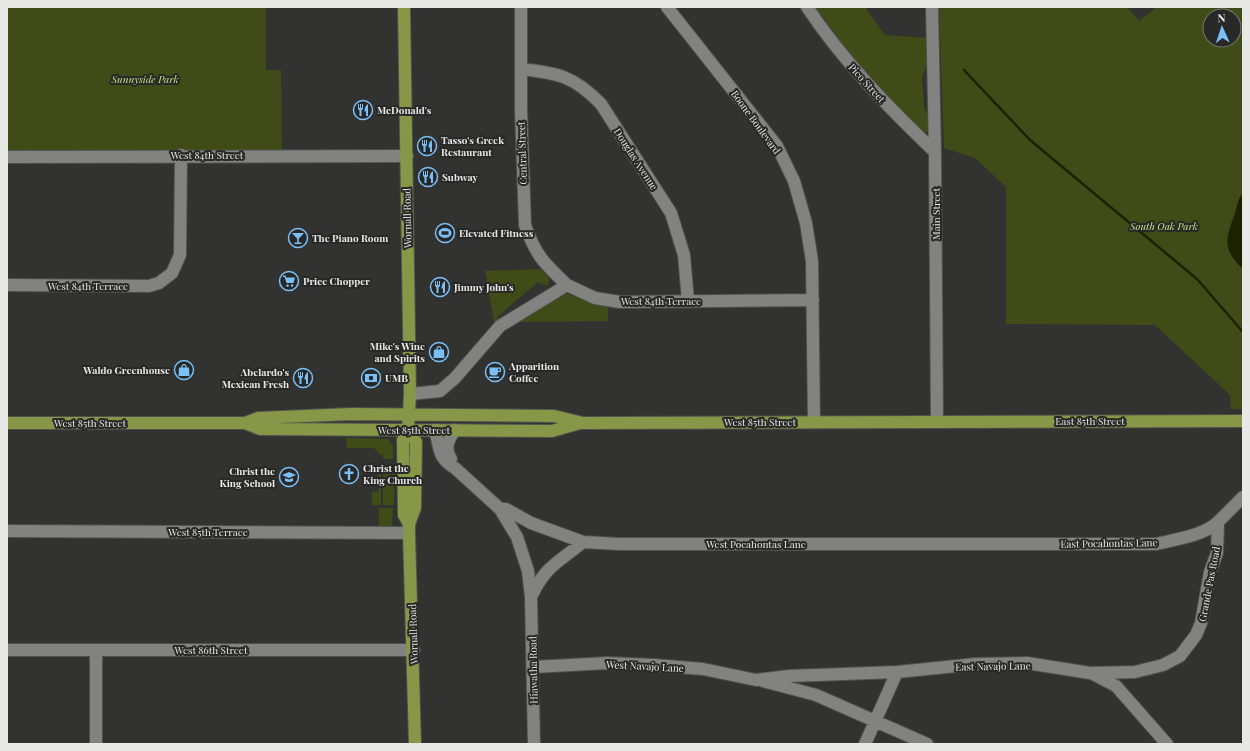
<svg xmlns="http://www.w3.org/2000/svg" width="1250" height="751" viewBox="0 0 1250 751" font-family="'Playfair Display',serif">
	<rect width="100%" height="100%" fill="#323230"/>
	<path fill="#404b17" fill-rule="evenodd" d="M7,7h259v63h15l1,80 -275,1z
		M815,7h52v3l18,25 41,3 1,26 -5,13 2,30 4,8v15l-3,3h-4l-67,-73z
		M939,7h188l12,14 18,-14h86v402h-12l-1,-14 -75,-70 -149,-1v-137l-31,-29 -31,-10zM1210,16h24v24h-24z
		M540,269l9,8 -1,9 -10,-4 -41,35 6,3 -1,2h-8l-9,-51z
		M564,293l44,12v16l-89,1 38,-27z
		M346,438l42,1 5,7v13h-10v-5l-3,1 -6,-7h-27z
		M379,467h2v38h-9v-13l7,-1z
		M383,467h11v38h-11z
		M379,508h14l-1,19h-13z"/>
	<path fill="#1b2202" d="M1243,193v76c-22,-21 -17,-30 -8,-56 2,-6 3,-15 8,-20z"/>
	<g fill="none" stroke-linecap="round" stroke-linejoin="round">
		<path stroke="#1b2202" stroke-width="2.5" d="M964,70l66,70 167,139 46,53"/>
		<g stroke="#50504e" stroke-width="14">
			<path id="minor" d="M521,7v102l4,116c11,31 19,38 42,60
				M667,7l110,139 17,35 12,42 6,38 2,161
				M807,7c36,54 81,100 128,145
				M932,7l3,145 2,270
				M521,69c37,4 53,7 80,35l70,109 13,42 4,46
				M7,157l400,-1
				M7,285l142,1 10,-3 13,-10 8,-18 1,-100
				M410,394l30,-3 15,-13 45,-52 67,-41 28,13 25,4 193,-2
				M435,430c5,17 2,28 20,38l45,41 17,28 11,34 3,26 3,147
				M451,459c-7,-11 -3,-19 4,-29
				M500,509h6l25,14 52,19 36,2h537c20,-5 47,-8 62,-22
				M7,531l402,2
				M531,597c15,-32 27,-34 52,-55
				M7,650h407
				M533,667l74,-4 47,2 49,4 53,11 33,-4 108,-4 79,-8 51,-1 63,10 45,-1 28,-7 17,-9 16,-21 5,-12 9,-51 7,-19 1,-31 25,-25
				M1091,673l25,13 51,58
				M763,681l53,14 111,49
				M96,744v-94
				M865,744l32,-72"/>
		</g>
		<g stroke="#50504e" stroke-width="14">
			<path id="major" d="M404,7l6,387 -2,36 -5,10 1,75 5,9v9l6,211
				M7,423h238l13,-5 93,-4 203,2 29,7 660,-2
				M245,423l15,6 292,2 28,-8
				M408,430l8,12 -1,66 -6,16"/>
		</g>
		<use href="#minor" stroke="#828380" stroke-width="12"/>
		<use href="#major" stroke="#879647" stroke-width="12"/>
	</g>
	<defs>
		<g id="restaurant-ring" transform="scale(1)"><circle r="9.5" fill="#282826" stroke="#7abff8" stroke-width="1.5"/><path d="M-5-6h1v4h1v-4h1v4h1v-4h1v5L-1.5 .5V6h-2V.5L-5-1ZM5-6V6H3V1.5H1.5Q1.5-4 5-6Z" fill="#7abff8"/></g>
		<g id="stadium-ring" transform="scale(1)"><circle r="9.5" fill="#282826" stroke="#7abff8" stroke-width="1.5"/><path d="M0-5a6.5 5 0 1 0 0 10a6.5 5 0 1 0 0-10ZM-3.5-1.8h7v3.6h-7Z" fill="#7abff8"/></g>
		<g id="bar-ring" transform="scale(1)"><circle r="9.5" fill="#282826" stroke="#7abff8" stroke-width="1.5"/><path d="M-6-5H6L.8 .8V4.5H3.5V6h-7V4.5H-.8V.8Z" fill="#7abff8"/></g>
		<g id="supermarket-ring" transform="scale(1)"><circle r="9.5" fill="#282826" stroke="#7abff8" stroke-width="1.5"/><path d="M-6-5.5h2.5l.6 2H6L4.5 2H-2.5L-4.4-4H-6ZM-1.5 3.2a1.3 1.3 0 1 0 .1 0ZM3 3.2a1.3 1.3 0 1 0 .1 0Z" fill="#7abff8"/></g>
		<g id="shop-ring" transform="scale(1)"><circle r="9.5" fill="#282826" stroke="#7abff8" stroke-width="1.5"/><path d="M-5-2.5h2.3a2.7 3.5 0 0 1 5.4 0H5L5.5 6h-11ZM-1.5-2.5h3a1.5 2.3 0 0 0-3 0Z" fill="#7abff8"/></g>
		<g id="cafe-ring" transform="scale(1)"><circle r="9.5" fill="#282826" stroke="#7abff8" stroke-width="1.5"/><path d="M-5.5-4.5H6V0H3Q3 3.5 0 3.5H-2.5Q-5.5 3.5-5.5 0ZM3-3.2v2h1.7v-2ZM-6 4.5H4V6H-6Z" fill="#7abff8"/></g>
		<g id="bank-ring" transform="scale(1)"><circle r="9.5" fill="#282826" stroke="#7abff8" stroke-width="1.5"/><path d="M-6-4H6V4H-6ZM0-2.3a2.3 2.3 0 1 0 0 4.6a2.3 2.3 0 1 0 0-4.6Z" fill="#7abff8"/></g>
		<g id="church-ring" transform="scale(1)"><circle r="9.5" fill="#282826" stroke="#7abff8" stroke-width="1.5"/><path d="M-1.2-6h2.4v3.5h3.3v2.4h-3.3V6h-2.4V-.1h-3.3v-2.4h3.3Z" fill="#7abff8"/></g>
		<g id="school-ring" transform="scale(1)"><circle r="9.5" fill="#282826" stroke="#7abff8" stroke-width="1.5"/><path d="M0-5L7-2L0 1L-7-2ZM-4 1L0 2.5L4 1V4Q0 6-4 4Z" fill="#7abff8"/></g>
	</defs>
	<g fill-rule="evenodd">
		<use href="#restaurant-ring" x="363" y="110"/>
		<use href="#restaurant-ring" x="427" y="146"/>
		<use href="#restaurant-ring" x="428" y="177"/>
		<use href="#stadium-ring" x="445" y="233"/>
		<use href="#bar-ring" x="298" y="238"/>
		<use href="#supermarket-ring" x="289" y="281"/>
		<use href="#restaurant-ring" x="440" y="287"/>
		<use href="#shop-ring" x="439" y="352"/>
		<use href="#shop-ring" x="184" y="370"/>
		<use href="#cafe-ring" x="495" y="372"/>
		<use href="#restaurant-ring" x="303" y="378"/>
		<use href="#bank-ring" x="371" y="378"/>
		<use href="#church-ring" x="349" y="474"/>
		<use href="#school-ring" x="289" y="477"/>
	</g>
	<g text-anchor="middle" stroke-width="4" stroke-linejoin="round" paint-order="stroke">
		<g font-size="10" font-style="italic" fill="#cbe186" stroke="#282826">
			<text x="145" y="83">Sunnyside Park</text>
			<text x="1164" y="230">South Oak Park</text>
		</g>
		<g font-size="10" fill="#e8e8e7" stroke="#282826">
			<text transform="translate(867 83) rotate(48)" y="4">Pico Street</text>
			<text transform="translate(756 122) rotate(54)" y="4">Boone Boulevard</text>
			<text transform="translate(522 153) rotate(-92)" y="4">Central Street</text>
			<text x="207" y="159">West 84th Street</text>
			<text transform="translate(636 159) rotate(57)" y="4">Douglas Avenue</text>
			<text transform="translate(936 214) rotate(-90)" y="4">Main Street</text>
			<text transform="translate(407 218) rotate(-91)" y="4">Wornall Road</text>
			<text x="88" y="290">West 84th Terrace</text>
			<text x="661" y="305">West 84th Terrace</text>
			<text x="1090" y="425">East 85th Street</text>
			<text x="760" y="426">West 85th Street</text>
			<text x="90" y="427">West 85th Street</text>
			<text x="414" y="434">West 85th Street</text>
			<text x="208" y="536">West 85th Terrace</text>
			<text transform="translate(1109 543) rotate(-1)" y="4">East Pocahontas Lane</text>
			<text x="756" y="548">West Pocahontas Lane</text>
			<text transform="translate(1209 584) rotate(-79)" y="4">Grande Pas Road</text>
			<text transform="translate(413 634) rotate(-92)" y="4">Wornall Road</text>
			<text x="211" y="654">West 86th Street</text>
			<text transform="translate(645 666) rotate(3)" y="4">West Navajo Lane</text>
			<text transform="translate(993 666) rotate(-1)" y="4">East Navajo Lane</text>
			<text transform="translate(533 670) rotate(-91)" y="4">Hiawatha Road</text>
		</g>
		<g font-size="10" font-weight="bold" fill="#e8e8e7" stroke="#282826" text-anchor="start">
			<text x="377" y="114">McDonald's</text>
			<text x="441" y="144">Tasso's Greek<tspan x="441" dy="12">Restaurant</tspan></text>
			<text x="442" y="181">Subway</text>
			<text x="459" y="237">Elevated Fitness</text>
			<text x="312" y="242">The Piano Room</text>
			<text x="303" y="285">Price Chopper</text>
			<text x="454" y="291">Jimmy John's</text>
			<text x="425" y="350" text-anchor="end">Mike's Wine<tspan x="425" dy="12">and Spirits</tspan></text>
			<text x="509" y="370">Apparition<tspan x="509" dy="12">Coffee</tspan></text>
			<text x="170" y="374" text-anchor="end">Waldo Greenhouse</text>
			<text x="289" y="376" text-anchor="end">Abelardo's<tspan x="289" dy="12">Mexican Fresh</tspan></text>
			<text x="385" y="382">UMB</text>
			<text x="363" y="472">Christ the<tspan x="363" dy="12">King Church</tspan></text>
			<text x="275" y="475" text-anchor="end">Christ the<tspan x="275" dy="12">King School</tspan></text>
		</g>
	</g>
	<rect width="1250" height="751" fill="none" stroke="#e8e8e7" stroke-width="16"/>
	<g transform="translate(1222 28) rotate(357)"><circle r="19" fill="#282826" stroke="#757573"/>
	<path d="M0-3L7 15L0 10L-7 15Z" fill="#7abff8"/>
	<text y="-6" font-size="11" font-weight="bold" text-anchor="middle" fill="#e8e8e7">N</text>
	</g>
</svg>
